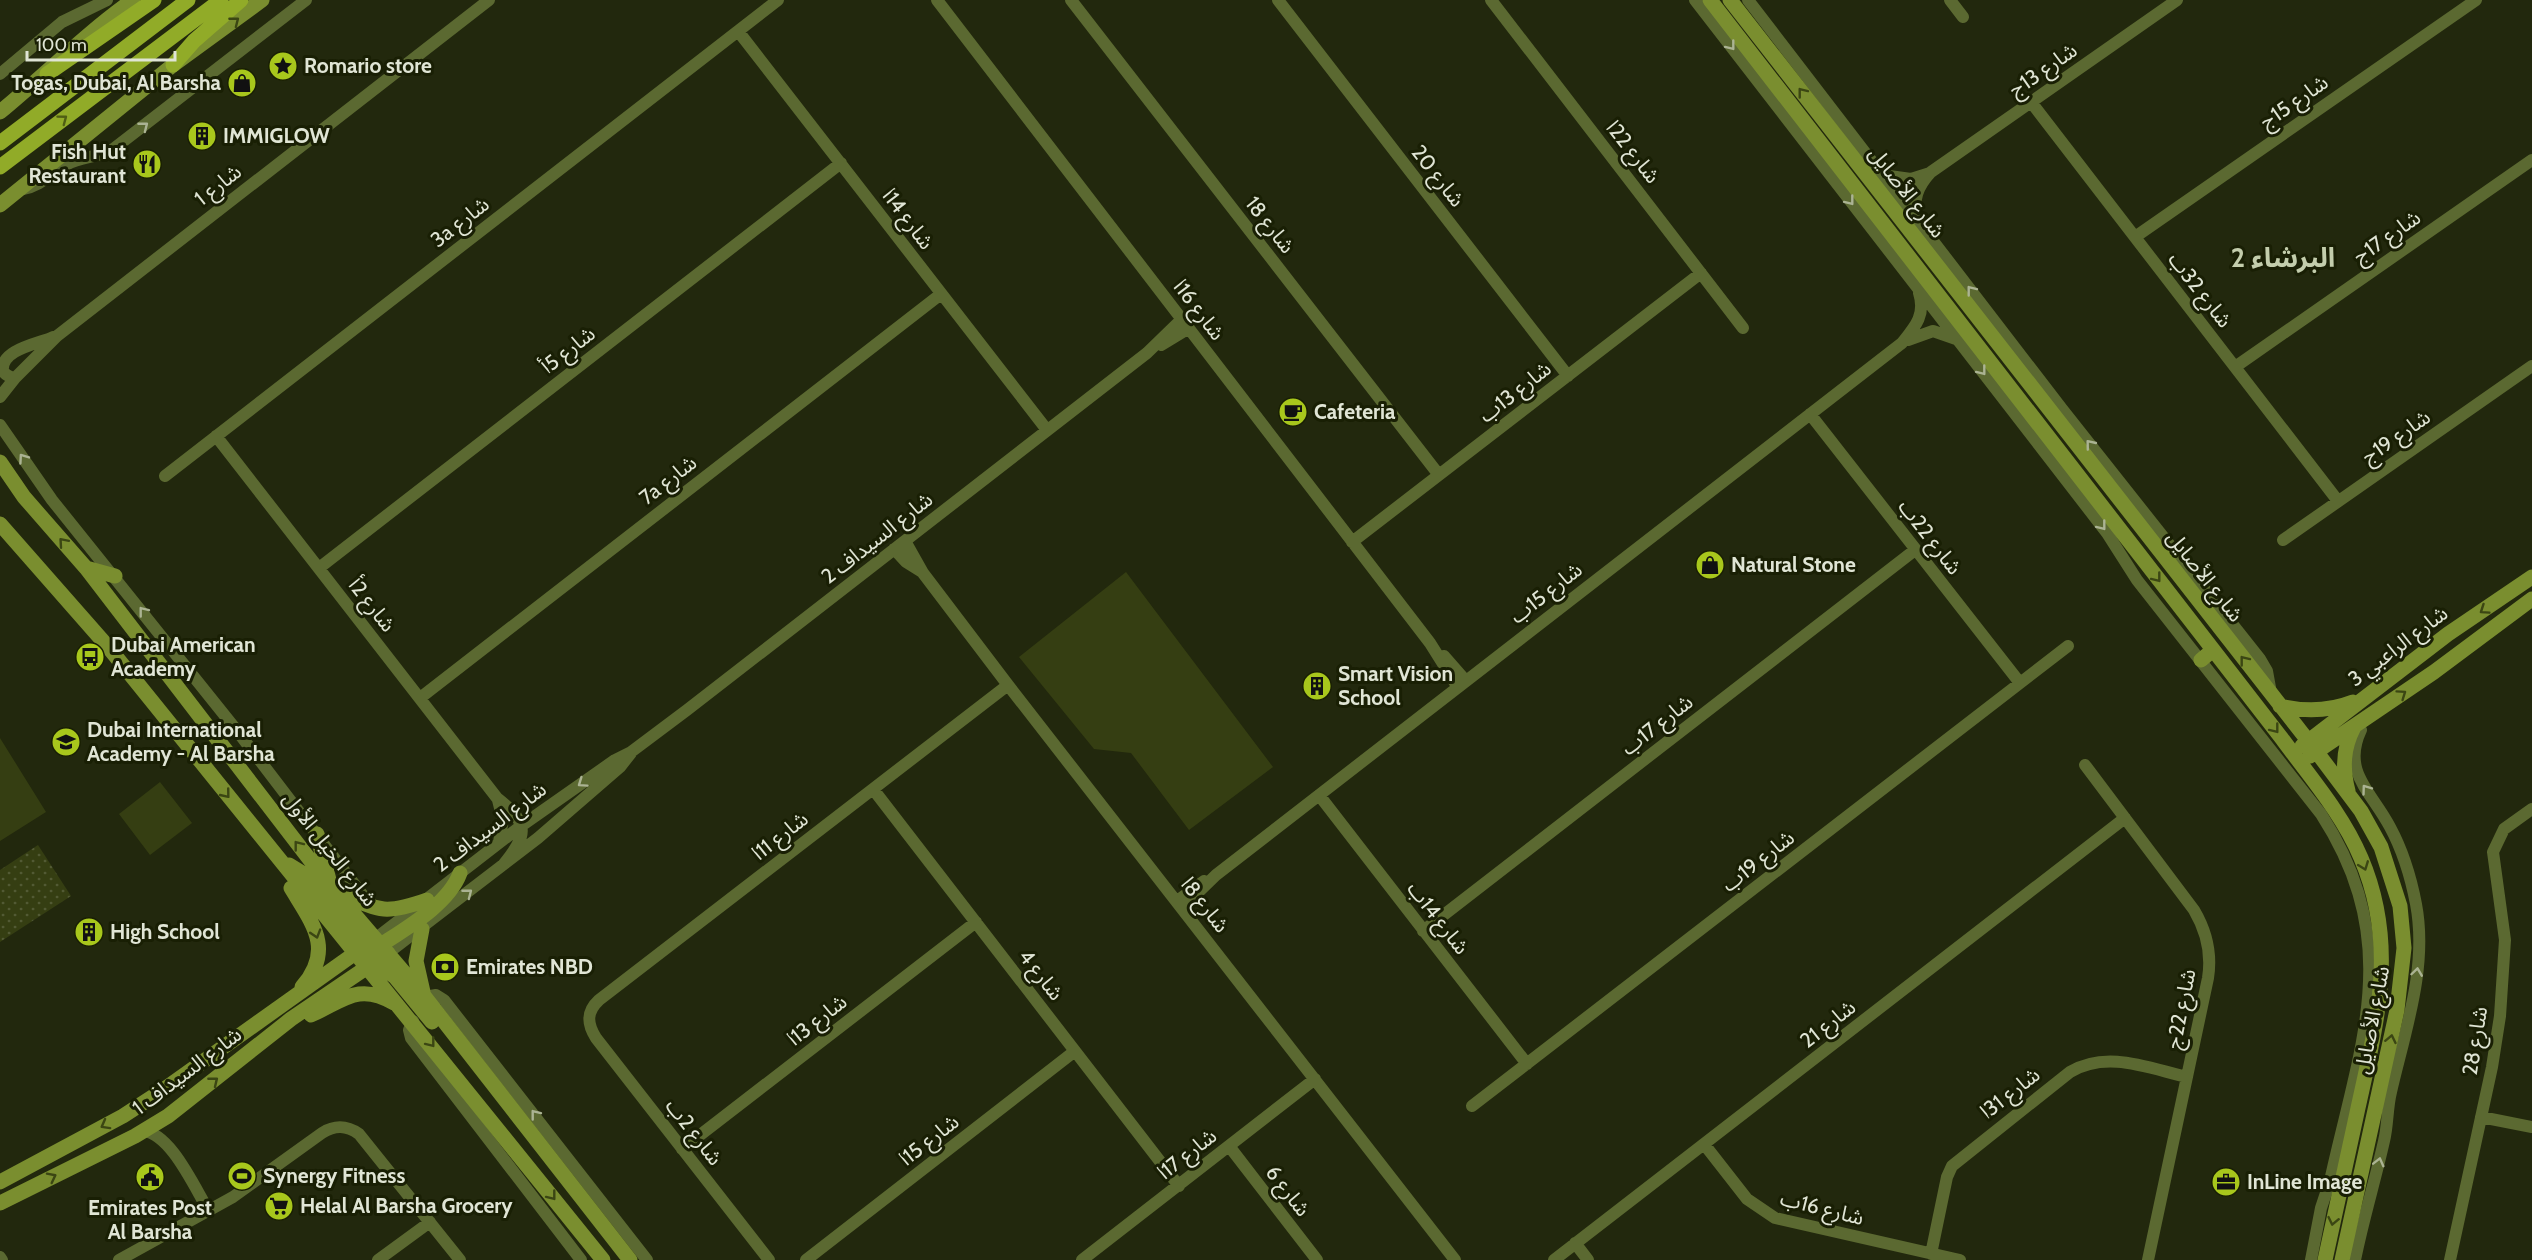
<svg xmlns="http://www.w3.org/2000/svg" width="2532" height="1260" viewBox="0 0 2532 1260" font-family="Cabin,'Noto Sans Arabic',sans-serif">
	<defs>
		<pattern id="grass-dots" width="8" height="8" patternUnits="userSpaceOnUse" patternTransform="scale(1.5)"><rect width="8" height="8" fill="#353e12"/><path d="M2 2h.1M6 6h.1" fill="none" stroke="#525a34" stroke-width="1.8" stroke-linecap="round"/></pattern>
	</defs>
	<rect width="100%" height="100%" fill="#22280d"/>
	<path fill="url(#grass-dots)" d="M38,845l33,51 -71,46v-72z"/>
	<path fill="#353e12" d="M1126,572l147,195 -84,63 -58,-77 -37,-4 -75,-92z
		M0,738l46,74 -46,29z
		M160,782l32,41 -42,32 -31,-41z"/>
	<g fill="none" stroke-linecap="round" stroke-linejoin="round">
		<path stroke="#5b6931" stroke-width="12" d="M937,0l493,643 27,43
			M1071,0l368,475
			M1278,0l290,376
			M1491,0l252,328
			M1695,0l412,533 30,47 184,234c84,130 39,230 9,367l-9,27 -10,52
			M1748,0l314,409 198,250 7,12 4,22
			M1950,0l13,17
			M738,31l309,399
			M0,74l62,-52 45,-22
			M2031,102l307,399
			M1882,175l29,4 19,-6
			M23,189c18,-3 28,-16 43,-24 14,-9 31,-7 46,-15l194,-150
			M1917,219c-5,-19 1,-33 14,-47l246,-172
			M2135,237l341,-237
			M1908,340l25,-9 23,8
			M1161,345l28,-17
			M2235,367l297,-207
			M15,378c-5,-1 -9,-2 -12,-7 -3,-22 38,-28 50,-34
			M0,397l15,-19 42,-42 432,-336
			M1810,414l210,269
			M0,425l52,75 186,232 133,174
			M216,436l281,362c33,26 31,37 6,67
			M165,476l613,-476
			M2283,540l249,-174
			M905,541l18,32 85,112 447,575
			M1352,542l349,-269
			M894,549l12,13 16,10
			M319,568l522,-405
			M1444,656l21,24
			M420,698l521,-404
			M2085,765l109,145c13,22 18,43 14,68l-60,282
			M873,789l306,397
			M1319,795l208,269
			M498,800l5,20 -4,22
			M1177,901l27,-20
			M1182,908l34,-33 686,-532c13,-16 24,-28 17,-50
			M1423,931l492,-381
			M375,939l146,-113 94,-66 16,-8 56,-42 460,-357 35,-34
			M388,953l150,-115 82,-71 11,-14
			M425,997l11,-2 8,5 203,260
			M413,1021l-4,9 2,8 170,222
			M1472,1106l596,-460
			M2481,1117l51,10
			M143,1131c28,2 52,58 66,80
			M1704,1144l43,55 28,19 185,42
			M1229,1146l88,114
			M682,1149l294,-227
			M1575,1243l13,17
			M1931,1254l16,-77 5,-11 118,-94c37,-22 78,-4 117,5
			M0,1257l2,3
			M119,1260l114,-63 89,-64c13,-8 24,-8 37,1l101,126
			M378,1260l52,-38
			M769,1260l-173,-222c-9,-14 -10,-26 3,-38l409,-315
			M806,1260l269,-209
			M1082,1260l233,-181
			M1554,1260l571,-442
			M2355,1260c8,-40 20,-79 29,-119 4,-16 3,-33 7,-49 14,-61 37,-125 25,-188 -5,-26 -13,-53 -26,-77 -18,-35 -49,-55 -29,-97
			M2450,1260l42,-193 8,-51 5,-76 -12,-88 11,-23 28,-20"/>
		<path stroke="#7a8e2f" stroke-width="15" d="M1710,0l573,740c28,38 60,75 78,118 37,87 16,163 -3,250 -11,51 -22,101 -33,152
			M1730,0l586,751 45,60 20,36 19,59 4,42 -7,62 -55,250
			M0,112c45,-37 85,-78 133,-112
			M0,205l173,-140 89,-65
			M0,462l24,35 62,71 244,318 95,111 205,263
			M0,524l109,124 494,612
			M86,568l29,8
			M2201,660l12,-10
			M2280,706c25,6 50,5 73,-4
			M2302,746l146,-112 84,-57
			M2310,756l124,-84 98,-73
			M2348,791c-6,-23 -5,-43 6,-64
			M317,834l12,46
			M289,865l13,8 70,78
			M291,888c21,35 44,61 11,99
			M337,891c41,19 45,25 90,9
			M422,929l-6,32 7,31
			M373,950c28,-19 75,-44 87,-77
			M367,957l28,20 37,45
			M311,1015c32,-14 47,-33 83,-12
			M0,1182l123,-66 40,-26 212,-151
			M0,1203l135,-67 33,-20 123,-97 97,-66"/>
		<path stroke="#91ab28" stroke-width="15" d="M173,65l21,-24 47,-41
			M47,74l107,-74
			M0,143l188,-143
			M0,167l221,-167"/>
	</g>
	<defs><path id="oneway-chevron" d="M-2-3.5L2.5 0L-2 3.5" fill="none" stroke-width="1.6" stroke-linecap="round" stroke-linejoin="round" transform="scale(1.5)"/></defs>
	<g stroke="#3b4613">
		<use href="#oneway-chevron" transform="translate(235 21) rotate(-38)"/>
		<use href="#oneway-chevron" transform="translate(1802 92) rotate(-128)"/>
		<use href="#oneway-chevron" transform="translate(63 542) rotate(-131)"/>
		<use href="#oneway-chevron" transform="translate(2157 578) rotate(52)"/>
		<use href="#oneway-chevron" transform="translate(2484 610) rotate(146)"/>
		<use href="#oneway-chevron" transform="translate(2244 660) rotate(-128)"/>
		<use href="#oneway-chevron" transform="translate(2402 694) rotate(-35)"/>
		<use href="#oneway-chevron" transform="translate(2275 729) rotate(52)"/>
		<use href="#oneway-chevron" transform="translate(226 794) rotate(51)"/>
		<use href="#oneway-chevron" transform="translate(298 845) rotate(-128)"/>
		<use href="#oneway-chevron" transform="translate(2364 866) rotate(69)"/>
		<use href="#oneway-chevron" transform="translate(316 934) rotate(73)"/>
		<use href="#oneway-chevron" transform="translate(2391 1039) rotate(-78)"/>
		<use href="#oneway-chevron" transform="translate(431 1043) rotate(52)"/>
		<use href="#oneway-chevron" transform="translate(214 1081) rotate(-39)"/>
		<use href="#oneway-chevron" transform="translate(105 1125) rotate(151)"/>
		<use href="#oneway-chevron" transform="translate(52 1177) rotate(-27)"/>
		<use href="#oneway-chevron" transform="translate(552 1196) rotate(52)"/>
		<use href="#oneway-chevron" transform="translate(2333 1221) rotate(102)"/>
	</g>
	<g stroke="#abb393">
		<use href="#oneway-chevron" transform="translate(1731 46) rotate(52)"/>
		<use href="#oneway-chevron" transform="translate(144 126) rotate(-38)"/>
		<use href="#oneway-chevron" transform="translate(1850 201) rotate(52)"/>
		<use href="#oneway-chevron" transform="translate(1971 290) rotate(-128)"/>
		<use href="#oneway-chevron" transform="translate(1982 371) rotate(52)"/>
		<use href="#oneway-chevron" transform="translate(2090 444) rotate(-129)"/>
		<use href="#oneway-chevron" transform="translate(23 458) rotate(-125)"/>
		<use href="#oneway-chevron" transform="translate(2102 526) rotate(52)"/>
		<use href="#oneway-chevron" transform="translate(143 611) rotate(-128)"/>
		<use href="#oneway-chevron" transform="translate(582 783) rotate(145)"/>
		<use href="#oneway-chevron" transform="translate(2366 789) rotate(-126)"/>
		<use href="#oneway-chevron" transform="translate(468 893) rotate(-38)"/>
		<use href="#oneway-chevron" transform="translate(2417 972) rotate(-82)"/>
		<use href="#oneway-chevron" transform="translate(535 1114) rotate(-128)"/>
		<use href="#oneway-chevron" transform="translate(2379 1162) rotate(-76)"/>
	</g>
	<use stroke="#4f5e14" href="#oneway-chevron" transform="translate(63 119) rotate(-37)"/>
	<defs>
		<g id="sight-disc" transform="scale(1.5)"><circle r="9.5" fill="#a8c71c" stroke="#191f04"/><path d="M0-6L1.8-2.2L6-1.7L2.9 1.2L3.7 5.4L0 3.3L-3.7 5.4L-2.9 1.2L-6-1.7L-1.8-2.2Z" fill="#111"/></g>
		<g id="shop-disc" transform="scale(1.5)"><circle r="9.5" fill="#a8c71c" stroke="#191f04"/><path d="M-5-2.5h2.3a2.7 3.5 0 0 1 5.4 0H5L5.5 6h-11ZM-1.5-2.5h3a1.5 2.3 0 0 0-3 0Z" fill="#111"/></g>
		<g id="building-disc" transform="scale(1.5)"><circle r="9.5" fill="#a8c71c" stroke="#191f04"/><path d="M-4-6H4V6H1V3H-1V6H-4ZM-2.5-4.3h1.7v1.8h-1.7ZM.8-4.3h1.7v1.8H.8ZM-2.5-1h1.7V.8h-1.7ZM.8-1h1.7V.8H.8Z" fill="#111"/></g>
		<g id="restaurant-disc" transform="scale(1.5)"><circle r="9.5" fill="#a8c71c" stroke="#191f04"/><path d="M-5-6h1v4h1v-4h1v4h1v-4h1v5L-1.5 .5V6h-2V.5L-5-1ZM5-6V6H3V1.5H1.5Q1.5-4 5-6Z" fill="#111"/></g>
		<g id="cafe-disc" transform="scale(1.5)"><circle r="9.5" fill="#a8c71c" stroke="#191f04"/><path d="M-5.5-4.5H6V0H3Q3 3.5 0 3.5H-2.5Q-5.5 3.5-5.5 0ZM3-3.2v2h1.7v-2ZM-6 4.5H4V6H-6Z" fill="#111"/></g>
		<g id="bus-disc" transform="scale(1.5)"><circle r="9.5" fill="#a8c71c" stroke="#191f04"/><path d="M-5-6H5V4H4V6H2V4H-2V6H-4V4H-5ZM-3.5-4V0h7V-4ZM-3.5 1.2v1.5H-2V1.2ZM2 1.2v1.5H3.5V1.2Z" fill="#111"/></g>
		<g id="school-disc" transform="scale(1.5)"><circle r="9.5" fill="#a8c71c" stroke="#191f04"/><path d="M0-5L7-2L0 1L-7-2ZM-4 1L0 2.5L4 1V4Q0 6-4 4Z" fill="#111"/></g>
		<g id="bank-disc" transform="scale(1.5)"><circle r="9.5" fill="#a8c71c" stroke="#191f04"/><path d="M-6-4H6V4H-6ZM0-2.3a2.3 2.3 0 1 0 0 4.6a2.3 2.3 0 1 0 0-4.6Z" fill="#111"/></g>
		<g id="stadium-disc" transform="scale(1.5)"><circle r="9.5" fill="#a8c71c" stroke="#191f04"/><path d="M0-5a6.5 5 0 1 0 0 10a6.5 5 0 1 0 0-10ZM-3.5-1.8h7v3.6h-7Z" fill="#111"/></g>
		<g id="civic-disc" transform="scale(1.5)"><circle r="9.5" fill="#a8c71c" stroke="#191f04"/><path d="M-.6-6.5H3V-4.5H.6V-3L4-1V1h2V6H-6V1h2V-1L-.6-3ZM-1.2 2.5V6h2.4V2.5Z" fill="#111"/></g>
		<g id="office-disc" transform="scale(1.5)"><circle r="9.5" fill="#a8c71c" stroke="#191f04"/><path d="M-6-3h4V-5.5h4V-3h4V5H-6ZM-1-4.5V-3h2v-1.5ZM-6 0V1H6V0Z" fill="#111"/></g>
		<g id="supermarket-disc" transform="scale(1.5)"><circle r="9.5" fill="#a8c71c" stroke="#191f04"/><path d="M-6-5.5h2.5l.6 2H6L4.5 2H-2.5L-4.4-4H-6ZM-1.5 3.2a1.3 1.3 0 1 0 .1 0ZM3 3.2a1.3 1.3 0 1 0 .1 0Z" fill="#111"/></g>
	</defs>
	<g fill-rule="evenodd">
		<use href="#sight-disc" x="283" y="66"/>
		<use href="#shop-disc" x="242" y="83"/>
		<use href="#building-disc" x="202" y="136"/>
		<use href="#restaurant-disc" x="147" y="164"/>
		<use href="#cafe-disc" x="1293" y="412"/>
		<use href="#shop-disc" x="1710" y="565"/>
		<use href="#bus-disc" x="90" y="657"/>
		<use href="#building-disc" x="1317" y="686"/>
		<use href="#school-disc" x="66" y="742"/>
		<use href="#building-disc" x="89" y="932"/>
		<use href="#bank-disc" x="445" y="967"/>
		<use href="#stadium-disc" x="242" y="1176"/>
		<use href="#civic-disc" x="150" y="1177"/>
		<use href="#office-disc" x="2226" y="1182"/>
		<use href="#supermarket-disc" x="279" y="1206"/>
	</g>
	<g text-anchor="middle" stroke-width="6" stroke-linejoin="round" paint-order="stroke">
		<g font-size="21" font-weight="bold" fill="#e0e5d5" stroke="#191f04" text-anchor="start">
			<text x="304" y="73">Romario store</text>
			<text x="221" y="90" text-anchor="end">Togas, Dubai, Al Barsha</text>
			<text x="223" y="143">IMMIGLOW</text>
			<text x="126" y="159" text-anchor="end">Fish Hut<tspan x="126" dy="24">Restaurant</tspan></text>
			<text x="1314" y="419">Cafeteria</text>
			<text x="1731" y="572">Natural Stone</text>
			<text x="111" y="652">Dubai American<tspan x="111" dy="24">Academy</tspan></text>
			<text x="1338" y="681">Smart Vision<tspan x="1338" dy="24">School</tspan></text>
			<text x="87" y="737">Dubai International<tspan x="87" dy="24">Academy - Al Barsha</tspan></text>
			<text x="110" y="939">High School</text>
			<text x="466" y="974">Emirates NBD</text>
			<text x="263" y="1183">Synergy Fitness</text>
			<text x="2247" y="1189">InLine Image</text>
			<text x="300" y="1213">Helal Al Barsha Grocery</text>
			<text x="150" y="1215" text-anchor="middle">Emirates Post<tspan x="150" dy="24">Al Barsha</tspan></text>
		</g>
		<g font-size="21" fill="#e0e5d5" stroke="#191f04">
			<text transform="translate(2043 70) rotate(-35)" y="7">شارع 13ج</text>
			<text transform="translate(2294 102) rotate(-35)" y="7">شارع 15ج</text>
			<text transform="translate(1633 152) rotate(52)" y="7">شارع 22ا</text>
			<text transform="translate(1438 176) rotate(52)" y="7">شارع 20</text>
			<text transform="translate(218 185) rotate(-38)" y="7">شارع 1</text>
			<text transform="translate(1907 192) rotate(52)" y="7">شارع الأصايل</text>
			<text transform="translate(908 219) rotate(53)" y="7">شارع 14ا</text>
			<text transform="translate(460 222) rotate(-38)" y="7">3a شارع</text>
			<text transform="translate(1270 225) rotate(52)" y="7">شارع 18</text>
			<text transform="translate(2387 237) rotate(-35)" y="7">شارع 17ج</text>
			<text transform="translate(2200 290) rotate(52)" y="7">شارع 32ب</text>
			<text transform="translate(1199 310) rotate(53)" y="7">شارع 16ا</text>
			<text transform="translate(568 350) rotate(-38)" y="7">شارع 5أ</text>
			<text transform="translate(1515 392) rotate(-38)" y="7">شارع 13ب</text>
			<text transform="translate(2396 437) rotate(-35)" y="7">شارع 19ج</text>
			<text transform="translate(668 480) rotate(-38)" y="7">7a شارع</text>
			<text transform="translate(1930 537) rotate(52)" y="7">شارع 22ب</text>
			<text transform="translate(877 538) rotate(-38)" y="7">شارع السيداف 2</text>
			<text transform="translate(2205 576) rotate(52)" y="7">شارع الأصايل</text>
			<text transform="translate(1546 593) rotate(-38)" y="7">شارع 15ب</text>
			<text transform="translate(372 605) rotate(52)" y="7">شارع 2أ</text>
			<text transform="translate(2398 646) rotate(-37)" y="7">شارع الراعبي 3</text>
			<text transform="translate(1657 725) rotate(-38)" y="7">شارع 17ب</text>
			<text transform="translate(490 827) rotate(-37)" y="7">شارع السيداف 2</text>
			<text transform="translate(780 836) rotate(-38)" y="7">شارع 11ا</text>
			<text transform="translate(330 849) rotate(52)" y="7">شارع الخيل الأول</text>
			<text transform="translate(1758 861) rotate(-38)" y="7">شارع 19ب</text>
			<text transform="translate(1205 905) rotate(52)" y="7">شارع 8ا</text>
			<text transform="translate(1438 918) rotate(52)" y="7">شارع 14ب</text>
			<text transform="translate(1041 975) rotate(52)" y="7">شارع 4</text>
			<text transform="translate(2181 1009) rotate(-79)" y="7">شارع 22ج</text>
			<text transform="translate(817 1020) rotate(-38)" y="7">شارع 13ا</text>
			<text transform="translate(2372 1020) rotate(-79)" y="7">شارع الأصايل</text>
			<text transform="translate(1828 1024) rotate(-38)" y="7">شارع 21</text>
			<text transform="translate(2475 1041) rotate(-81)" y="7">شارع 28</text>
			<text transform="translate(187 1071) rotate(-37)" y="7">شارع السيداف 1</text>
			<text transform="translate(2010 1093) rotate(-38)" y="7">شارع 31ا</text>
			<text transform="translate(694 1132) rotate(52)" y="7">شارع 2ب</text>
			<text transform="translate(929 1140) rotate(-38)" y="7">شارع 15ا</text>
			<text transform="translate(1187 1154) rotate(-38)" y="7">شارع 17ا</text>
			<text transform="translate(1288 1191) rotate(52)" y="7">شارع 6</text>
			<text transform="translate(1822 1208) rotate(14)" y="7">شارع 16ب</text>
		</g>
		<g font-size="27" font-weight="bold" fill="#c3cdac" stroke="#191f04">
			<text x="2283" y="267">البرشاء 2</text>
		</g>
	</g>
	<path d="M27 51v9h148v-9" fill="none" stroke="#e0e5d5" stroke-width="3"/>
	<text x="36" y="51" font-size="18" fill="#e0e5d5" stroke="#191f04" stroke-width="4.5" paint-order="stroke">100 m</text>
</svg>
